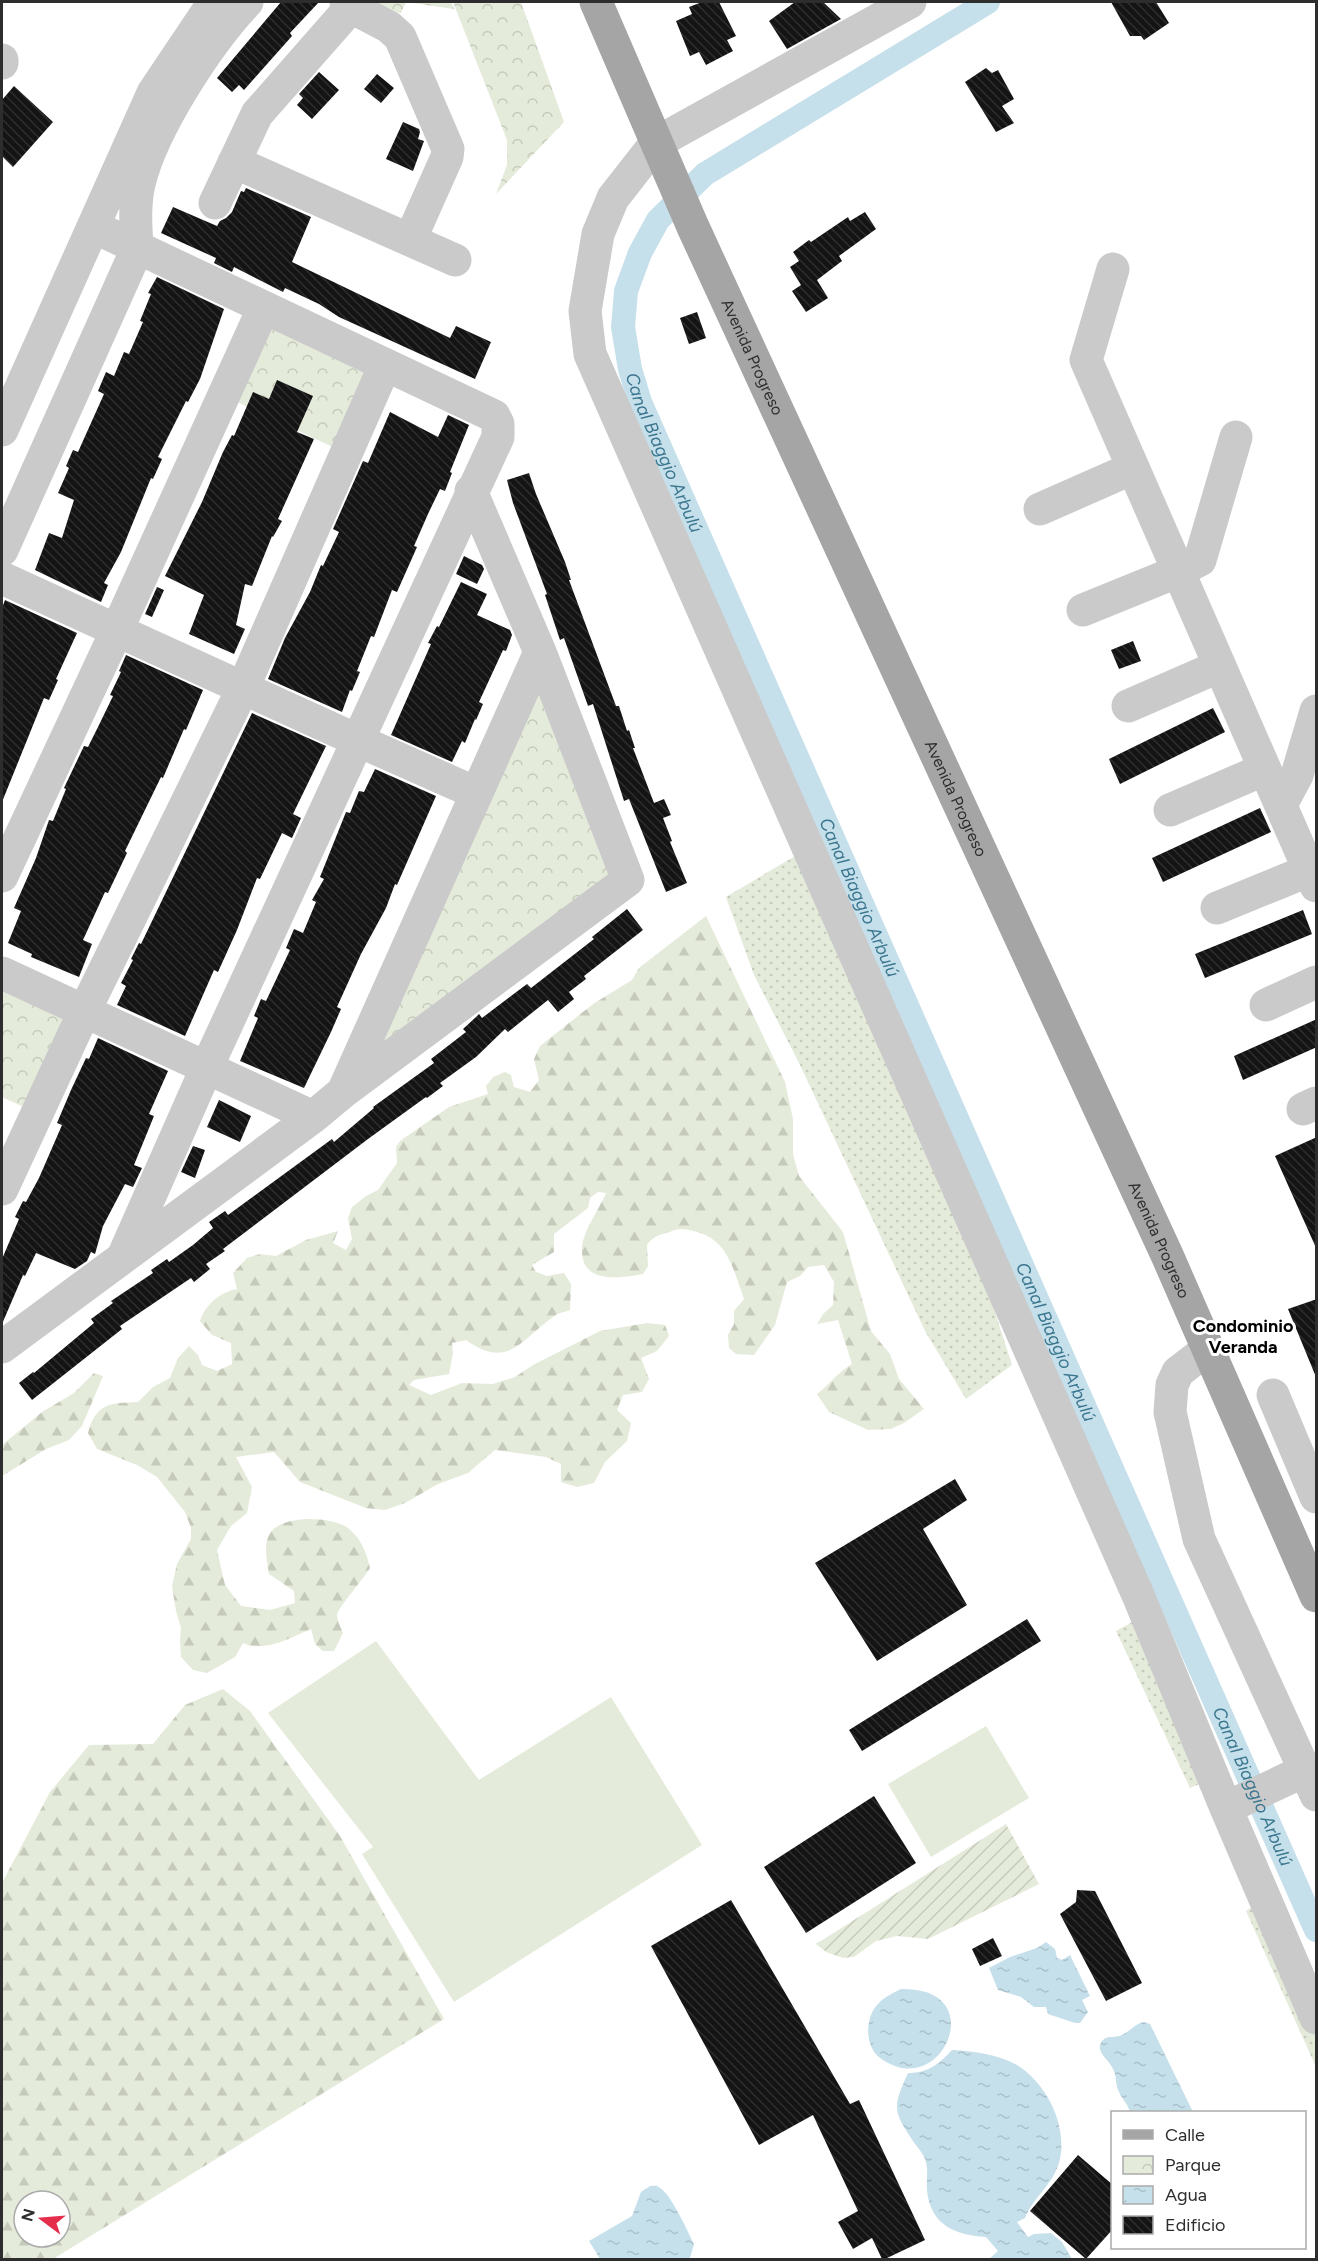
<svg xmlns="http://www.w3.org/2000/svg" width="1318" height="2261" viewBox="0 0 1318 2261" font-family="Figtree,sans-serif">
	<defs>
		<pattern id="grass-dots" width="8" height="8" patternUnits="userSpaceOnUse" patternTransform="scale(1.5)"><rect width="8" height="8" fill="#e5ebda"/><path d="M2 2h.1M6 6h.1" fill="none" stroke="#c5cabb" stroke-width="1.8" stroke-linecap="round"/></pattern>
		<pattern id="forest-firs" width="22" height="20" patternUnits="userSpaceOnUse" patternTransform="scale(1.5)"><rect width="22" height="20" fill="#e5ebda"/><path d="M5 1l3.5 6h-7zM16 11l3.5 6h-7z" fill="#c5cabb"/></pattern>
		<pattern id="park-crowns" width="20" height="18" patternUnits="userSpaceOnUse" patternTransform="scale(1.5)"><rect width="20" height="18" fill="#e5ebda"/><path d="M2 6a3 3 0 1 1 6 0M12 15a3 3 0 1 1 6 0" fill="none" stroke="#c5cabb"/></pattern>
		<pattern id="garden-furrows" width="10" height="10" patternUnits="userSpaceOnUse" patternTransform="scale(1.5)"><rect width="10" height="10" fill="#e5ebda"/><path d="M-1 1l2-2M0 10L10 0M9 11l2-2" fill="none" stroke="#c5cabb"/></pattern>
		<pattern id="water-ripples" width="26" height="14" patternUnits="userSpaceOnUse" patternTransform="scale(1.5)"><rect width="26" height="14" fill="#c6e0eb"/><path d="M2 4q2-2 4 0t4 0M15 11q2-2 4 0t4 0" fill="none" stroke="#aac0ca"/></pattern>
		<pattern id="building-back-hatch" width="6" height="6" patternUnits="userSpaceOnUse" patternTransform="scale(1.5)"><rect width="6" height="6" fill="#141414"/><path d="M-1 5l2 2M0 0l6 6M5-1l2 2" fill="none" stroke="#2e2e2e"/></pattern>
	</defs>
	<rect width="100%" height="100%" fill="#fff"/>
	<path fill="url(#grass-dots)" d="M795,856l191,428 26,81 -46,34 -41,-68 -125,-266 -46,-90 -28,-78z
		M1136,1620l70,161 -16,7 -74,-157z
		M1260,1902l56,131v34l-70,-156z"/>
	<path fill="url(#forest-firs)" fill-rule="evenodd" d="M706,916l79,166 8,37v35l6,22 44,56 28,99 19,23 9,25 25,30 -20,14 -13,6 -23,1 -39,-18 -12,-18c12,-9 22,-23 35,-30l-14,-44 -21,4 6,-10 10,-9 1,-23 -10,-17 -16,2 -8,9 -13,6 -12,43 -21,30 -18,-1 -7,-6 -1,-13 6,-11v-13l10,-12c-11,-30 -16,-61 -51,-68 -7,-2 -11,-3 -18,-1 -13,5 -20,4 -28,15l1,21 -5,8c-23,4 -63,11 -61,-26 0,-15 18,-40 24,-55l-8,-1 -8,6 -2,10 -34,26v18l-22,13 4,7 11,4 17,-3 7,11 -1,26c-5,2 -13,3 -17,7 -30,21 -45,54 -87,23l-14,3 1,10 -4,21 -35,6 -5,5 22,10 31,-12 31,1 22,-7 18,-12 67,-34 47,-8 18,2 4,11 -12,15 -16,7 8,21 -7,13 -19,3 -6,15 14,13 -4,18 -22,21 -11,21 -17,4 -16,-5v-18l-15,-7 -51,-7 -27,23 -30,11 -33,19 -20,7 -19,-2 -66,-26 -26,-30 -38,5 16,30 -5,26 -16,13 -14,24 8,35 16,21 29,4 25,-7 -1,-12 -25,-17c-2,-12 -5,-26 -1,-37 9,-24 64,-21 80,-9 13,10 19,26 22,40 -5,9 -33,41 -33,47 0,5 4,13 6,18l-9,18h-11l-8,-7 -4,-15c-21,9 -47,24 -68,14l-8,14 -28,16 -14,-3 -12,-13 -1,-17 1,-12 -5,-17 -4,-25 5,-22 14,-25v-11l-6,-16 -28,-35 -20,-12 -40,-16 -9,-16c8,-30 22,-30 50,-31l15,-15 17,-9 8,-20 11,-12 9,9 4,10 15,6 15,-7 -1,-21 -19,-8 -12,-14c5,-16 20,-29 37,-32l-4,-16 14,-15 13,-4 16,2 30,-16 32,-9 -5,12 13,7 6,-11 -4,-21 4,-11 14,-11 12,-6 19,-27 -1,-16 4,-6 49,-34 39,-13 -2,-8 7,-9 12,-5 6,3 3,12 16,5 9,-12 -5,-21 6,-13 53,-42 39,-24 7,-12z
		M94,1373l9,3 -21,50 -13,14 -23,9 -44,27v-31l40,-33 32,-19z
		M223,1689l27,22 90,125 104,183 -391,240h-51v-376l48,-91 39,-47 64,-1 32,-39zM24,2201h36v36h-36z"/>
	<path fill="url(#park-crowns)" d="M371,2h80l3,7 -48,-7 -5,11 -17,-2z
		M453,2h68l43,120 -68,72 11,-29v-25z
		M272,323l102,48 -37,78 -102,-48z
		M541,680l74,198 -251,187z
		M2,984l71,32 -43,94 -28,-13z"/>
	<path fill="url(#garden-furrows)" d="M1006,1824l33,60 -111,55 -31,-3 -21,5 -22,16 -11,1 -17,-6 -10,-8z"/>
	<path fill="#e5ebda" d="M376,1641l103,139 132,-83 91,148 -248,157 -92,-148 11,-7 -105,-134z
		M986,1726l43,72 -98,59 -43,-73z"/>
	<path fill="url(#water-ripples)" d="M1046,1942l9,7 2,9 5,2 8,-5 20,41 -8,4 6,12 -8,11h-5l-27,-9 -2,-7h-12l-13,-10 -23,-7 -9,-22 21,-11 27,-9z
		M901,1989c10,0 23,1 32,6 44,22 0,102 -53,63 -16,-12 -15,-41 -2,-54 6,-7 15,-11 23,-15z
		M1144,2022l6,2 43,88h-63c-2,-8 -8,-13 -11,-20 -4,-7 -2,-16 -6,-23 -3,-9 -19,-17 -11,-28 5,-6 11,-3 17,-5 10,-3 15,-12 25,-14z
		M952,2050c21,1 44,4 63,14 32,18 54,64 44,99 -6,21 -26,35 -34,55l-8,4 11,15 6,-3 17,-1 11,9 10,17h-83l9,-8 -12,-14c-30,-2 -55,-11 -59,-46 -1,-10 2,-21 -2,-32 -2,-5 -6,-10 -10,-15 -21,-32 -24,-34 -7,-71 20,0 31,-9 44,-23z
		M650,2186c4,0 7,-1 10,2 11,6 28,44 34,56l-4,14 -90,1 -11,-18 43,-25 9,-24z"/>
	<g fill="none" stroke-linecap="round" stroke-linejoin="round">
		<path stroke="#c6e0eb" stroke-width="24" id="s1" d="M988,2l-283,172 -47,46 -18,33 -14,38 -3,36 7,42 10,33 676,1528"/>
	</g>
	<path fill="url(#building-back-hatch)" d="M281,2h38l-29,31 2,3 -48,54 -5,-5 -7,7 -15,-14z
		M702,2h17l17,34 -9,4 6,11 -27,14 -7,-13 -9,4 -14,-35 16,-7 -3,-7z
		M795,2h28l18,17 -54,30 -18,-28z
		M1111,2h45l13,21 -25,17 -3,-4h-11z
		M986,68l6,5 6,-3 16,29 -12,7 12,17 -18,9 -31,-50z
		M319,72l20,18 -27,29 -15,-14 6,-7 -4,-4z
		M377,74l17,14 -13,15 -17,-14z
		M14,86l39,36 -40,45 -11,-11v-56z
		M403,122l16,7 1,3 -2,7 6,2 -11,30 -27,-12z
		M246,188l65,29 -19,45 158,76 6,-12 35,16 -16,37 -136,-62 -20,-13 -34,-16 -2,4 -49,-25 -2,5 -18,-9 2,-5 -55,-25 12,-26 44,19 3,-5 6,-3 6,-6 9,-21 3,1z
		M865,212l11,17 -37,27 3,5 -25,19 11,18 -22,14 -14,-21 9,-6 -11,-18 9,-6 -6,-9 16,-12 2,2 37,-25 2,4z
		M157,277l67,32 -24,70 -12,23 -2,-1 -28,56 4,2 -9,20 -2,-1 -30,74 -17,31 4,2 -7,17 -66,-32 14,-37 13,5 12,-38 -16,-7 11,-25 -3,-2 7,-16 5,2 26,-58 -6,-3 8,-19 8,4 10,-24 5,2 14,-32 -3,-1 11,-27 -3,-1z
		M697,312l9,26 -17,6 -9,-26z
		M277,380l36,16 -16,36 17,7 -36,80 4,2 -9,16 -1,-1 -20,50 -7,-2 -9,41 9,4 -11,25 -45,-20 15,-39 -39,-19 37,-74 21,-50 9,-17 2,1 19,-44 16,7z
		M390,412l48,25 10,-22 21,10 -19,47 2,1 -7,18 -5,-2 -12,25 -14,32 3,1 -20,45 -5,-2 -18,47 -3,-1 -14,35 3,1 -8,19 -2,-1 -8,22 -74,-33 17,-41 25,-46 11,-27 2,1 16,-34 -6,-3 30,-68 5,2z
		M529,473l7,21 29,68 6,18h-2l47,126h3l8,25 2,-1 6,18h-2l21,55 10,-4 7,16 -8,3 9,23 -2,1 17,41 -21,9 -37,-93 -5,2 -31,-97 -5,2 -24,-68 -4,2 -15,-45 2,-1 -34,-91 -6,-23z
		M464,556l18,9 2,4 -7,15 -21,-10z
		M461,582l26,12 -10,21 33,15 2,5 -6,16 -3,-1 -24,52 4,2 -7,16 -1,-1 -10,24 -3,-2 -10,21 -61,-27 40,-91 -3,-1 9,-17 2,1z
		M157,587l7,3 -12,27 -7,-3z
		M5,600l72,33 -21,46 2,1 -9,20 -5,-2 -42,104v-194z
		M1133,641l8,20 -22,8 -8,-19z
		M126,655l77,35 -17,40 -2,-1 -21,49 -2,-1 -36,74 2,2 -19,40 -3,-1 -22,48 9,4 -13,33 -48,-20 1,-3 -24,-11 13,-32 -7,-3 22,-50 13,-38 4,1 13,-32 -2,-1 20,-42 4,1 10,-20 15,-31 -3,-1 11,-23 -2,-1z
		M1213,708l12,24 -105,52 -11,-25z
		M252,713l74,33 -33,68 8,4 -9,20 -10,-5 -22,46 -3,-1 -20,52 -19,42 -4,-2 -29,66 -68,-31 9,-19 -5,-3 12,-23 -2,-1 8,-16 2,1z
		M375,769l61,27 -39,89 -2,-1 -9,24 -25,46 -24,53 4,2 -10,23 -27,56 -64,-27 18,-43 -4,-2 7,-17 5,2 24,-51 -4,-2 8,-19 9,4 13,-31 -4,-2 12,-21 -4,-2 26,-65 4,1 9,-22 5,1z
		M1260,808l11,24 -108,50 -11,-24z
		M627,909l16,21 -59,46 2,3 -17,13 5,7 -16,13 -10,-12 -40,32 -3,-3 -29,28 -36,26 3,3 -16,12 -1,-1 -58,42 -145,110 2,2 -19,13 4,5 -16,13 -3,-4 -71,48 2,3 -90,71 -13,-17 14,-11 1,1 60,-50 -3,-4 22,-16 -2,-2 42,-28 -2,-3 16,-11 2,3 24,-17 20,-17 -4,-6 16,-11 3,4 104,-76 2,3 40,-34 -1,-1 61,-44 -3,-4 35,-27 -3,-3 13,-12 3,-3 3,4 45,-34 4,4 63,-49 -2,-2z
		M1303,910l9,24 -107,44 -10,-24z
		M1317,1019v28l-74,33 -9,-24z
		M98,1038l70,33 -19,43 5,2 -20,49 8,3 -9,19 -8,-3 -22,42 -8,28 -4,-2 -4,9 -12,8 -39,-16 -11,23 -2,-1 -21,49v-65l17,-40 -4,-2 8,-16 3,1 13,-24 23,-53 -5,-2 14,-33 15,-32 3,1z
		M219,1100l32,16 -11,26 -33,-15z
		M1317,1137v113l-42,-94z
		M193,1146l12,4 -10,28 -14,-6z
		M1317,1299v78h-1l-28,-68z
		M955,1479l12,21 -44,29 44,76 -90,56 -62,-98z
		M1027,1619l14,22 -179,110 -13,-21z
		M874,1796l42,67 -110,70 -42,-66z
		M1077,1890l18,1 47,92 -36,18 -46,-87 16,-12z
		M731,1900l119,204 9,-4 66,140 -40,19h-3l-10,-21 -19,11 -15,-27 20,-11 -45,-96 -54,30 -108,-199z
		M993,1938l9,18 -22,10 -8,-17z
		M1078,2155l35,30v44l-27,30 -56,-48z"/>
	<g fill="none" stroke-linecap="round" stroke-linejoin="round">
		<path stroke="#cacaca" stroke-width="33" d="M346,2l5,5 38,20 11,10 48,112 -1,8 -37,83
			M910,2l-254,141 -43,55 -15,36 -13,77 5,43 548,1241 88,213 90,210
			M2,60v3
			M234,162l221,98
			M215,203l42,-89 94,-107
			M94,227l400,189 4,8v13l-291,630 -84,190
			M1113,269l-27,91 230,526
			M2,430l151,-337 61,-91
			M1040,509l93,-41
			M2,550l135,-301c-1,-21 -3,-44 2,-65 13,-55 69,-141 108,-182
			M2,578l357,163 117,52
			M1083,610l96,-39 21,-11 36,-123
			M1128,706l92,-40
			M1281,805l16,-30 19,-64
			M1170,810l95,-41
			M2,876l115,-246 146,-321
			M1217,908l93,-38
			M2,973l311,144
			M1266,1005l50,-23
			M343,1092l197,-440
			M1303,1109l13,-6
			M2,1189l82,-177 159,-324 142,-323
			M2,1347l311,-230 30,-25 285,-212 -88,-228 -69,-161
			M1208,1349l-30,23 -6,13 -2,27 29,127 117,256
			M1273,1395l43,102
			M1226,1808l80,-38"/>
		<path stroke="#a5a5a5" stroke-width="33" id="s2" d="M596,2l97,225 474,1028 149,341"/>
	</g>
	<g text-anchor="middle" stroke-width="6" stroke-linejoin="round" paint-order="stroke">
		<g font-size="16" fill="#2d2d2d" stroke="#fff">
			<text dy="6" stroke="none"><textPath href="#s2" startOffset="388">Avenida Progreso</textPath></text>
			<text dy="6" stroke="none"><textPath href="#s2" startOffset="874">Avenida Progreso</textPath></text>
			<text dy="6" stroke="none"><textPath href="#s2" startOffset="1360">Avenida Progreso</textPath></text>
		</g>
		<g font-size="18" font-style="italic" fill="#3b768f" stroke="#fff">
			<text dy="6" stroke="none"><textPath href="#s1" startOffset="644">Canal Biaggio Arbulú</textPath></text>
			<text dy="6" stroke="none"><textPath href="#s1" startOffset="1130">Canal Biaggio Arbulú</textPath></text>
			<text dy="6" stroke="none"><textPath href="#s1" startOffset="1616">Canal Biaggio Arbulú</textPath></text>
			<text dy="6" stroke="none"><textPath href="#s1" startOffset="2102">Canal Biaggio Arbulú</textPath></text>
		</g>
		<g font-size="18" font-weight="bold" fill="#000" stroke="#fff">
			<text x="1243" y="1332">Condominio<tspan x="1243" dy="21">Veranda</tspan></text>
		</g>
	</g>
	<rect width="1318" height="2261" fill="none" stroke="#2d2d2d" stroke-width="6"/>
	<rect x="1111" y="2111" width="195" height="138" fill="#ffffff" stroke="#ababab" stroke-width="1.5"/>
	<rect x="1123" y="2130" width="30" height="9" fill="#a5a5a5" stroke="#ababab" stroke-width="1.5"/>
	<text x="1165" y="2141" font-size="18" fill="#2d2d2d">Calle</text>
	<rect x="1123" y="2156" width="30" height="18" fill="url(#park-crowns)" stroke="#ababab" stroke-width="1.5"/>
	<text x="1165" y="2171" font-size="18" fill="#2d2d2d">Parque</text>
	<rect x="1123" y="2186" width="30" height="18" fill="url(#water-ripples)" stroke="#ababab" stroke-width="1.5"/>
	<text x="1165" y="2201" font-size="18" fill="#2d2d2d">Agua</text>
	<rect x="1123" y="2216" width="30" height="18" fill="url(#building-back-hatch)" stroke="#ababab" stroke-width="1.5"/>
	<text x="1165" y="2231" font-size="18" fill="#2d2d2d">Edificio</text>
	<g transform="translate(42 2219) rotate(286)"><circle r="28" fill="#ffffff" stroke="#ababab" stroke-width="1.5"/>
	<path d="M0-4.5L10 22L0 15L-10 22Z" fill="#e52e4c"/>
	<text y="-9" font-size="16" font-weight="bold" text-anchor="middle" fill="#2d2d2d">N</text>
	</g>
</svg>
